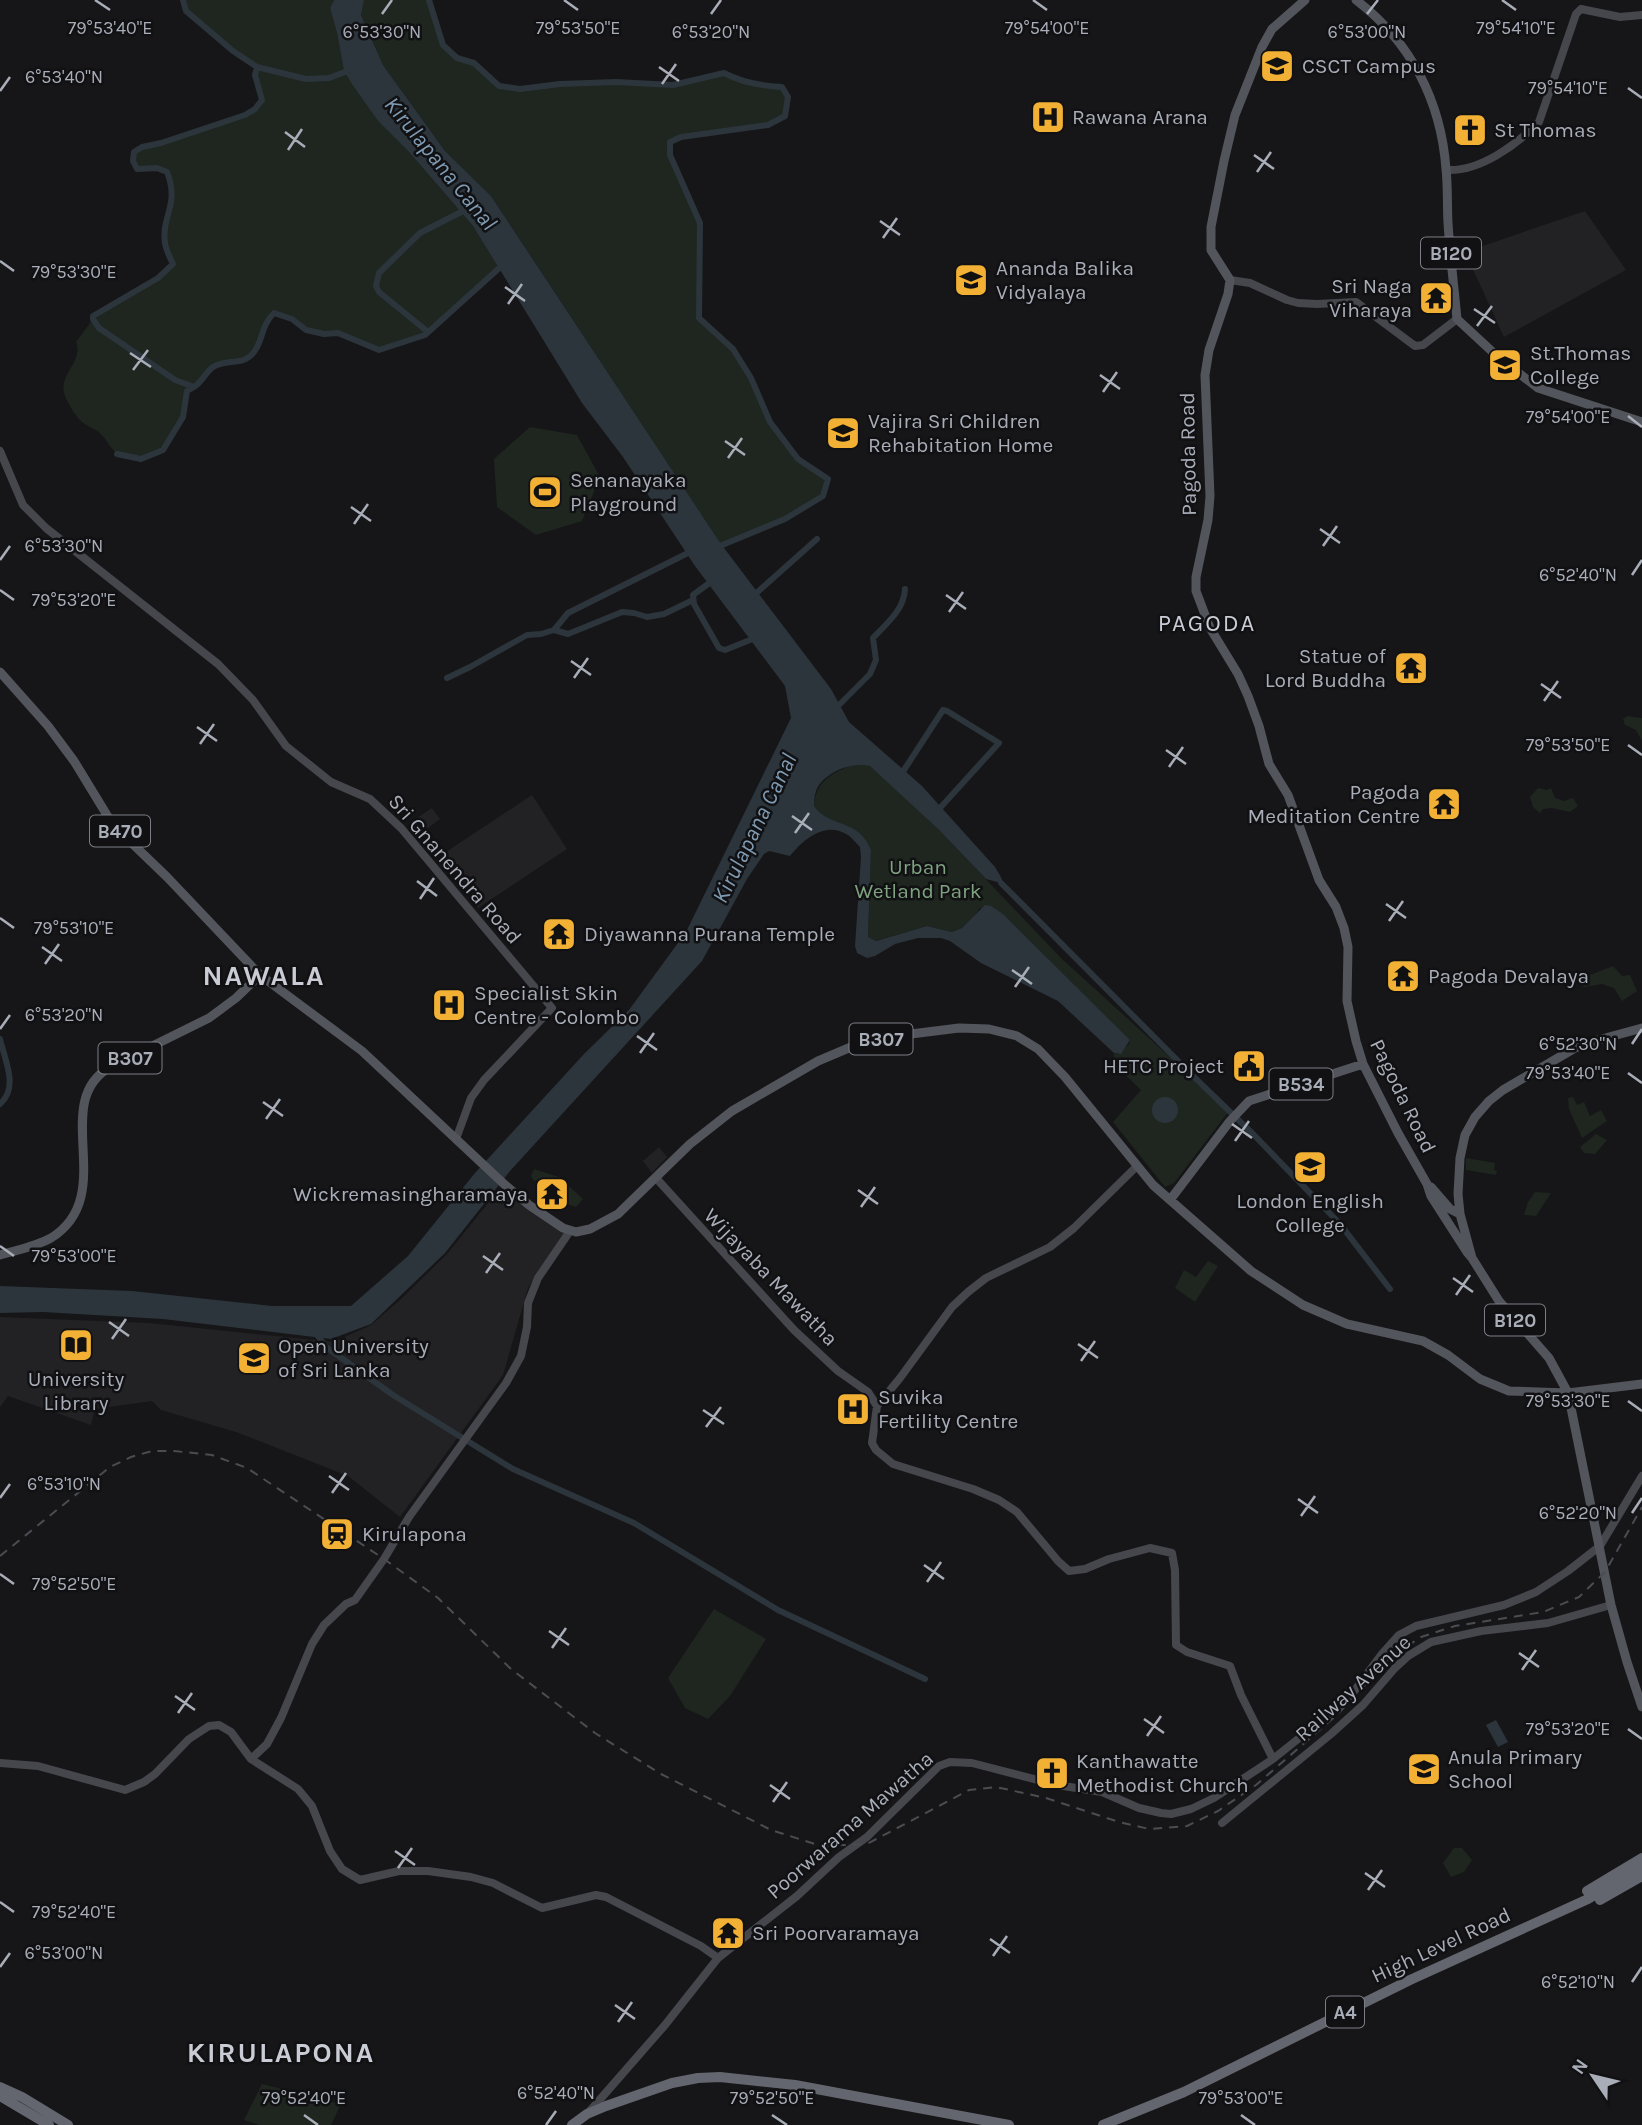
<svg xmlns="http://www.w3.org/2000/svg" width="1642" height="2125" viewBox="0 0 1642 2125" font-family="Karla,sans-serif">
	<rect width="100%" height="100%" fill="#161618"/>
	<path fill="#222225" d="M1585,211l41,59 -122,67 -39,-85z
		M532,795l35,54 -89,59 -35,-54z
		M432,808l8,11 -15,11 -8,-12z
		M659,1147l8,10 -15,16 -9,-12z
		M500,1188l66,44 -38,56 -25,87 -103,142 -52,-41 -112,-44 -75,-22 -9,-9 -57,8 -4,16 -83,-29 -8,11v-90l149,6 185,19 37,-17 29,-25 48,-47z
		M863,1396l6,16 -26,10 -7,-16z"/>
	<path fill="#1e261f" d="M183,0h151l-4,8 7,25 7,38 34,50 31,31 64,74 27,41 -75,68 -46,15 -41,-17 -14,1 -18,-4 -14,-11 -18,-6c-14,14 -11,30 -23,42 -10,11 -23,5 -35,11 -8,4 -10,10 -16,16 -3,4 -9,6 -13,9 -3,9 0,18 -4,26 -11,25 -34,55 -65,37 -7,-4 -11,-14 -17,-20 -6,-6 -16,-8 -22,-15 -5,-5 -11,-16 -14,-23 -8,-21 19,-34 11,-54l17,-23v-3l65,-38 15,-14 -8,-21v-17l8,-24 -3,-22 -4,-8 -9,-4 -20,1 -4,-8 1,-9 8,-5 19,-4 84,-28 10,-6 7,-9 -7,-25 2,-8 -24,-16 -47,-40z
		M364,0h65l14,45 14,13 17,5 25,23 21,3 40,-5 56,-2 57,3 51,-12c19,10 37,13 58,14l6,10 -3,19 -17,9 -87,12 -11,5v13l30,68 -1,95 34,31 18,29 19,44 28,37 30,20 -5,17 -38,23 -64,25 -230,-348 -46,-45 -62,-86 -22,-50z
		M530,427l47,8 23,42 -18,44 -46,14 -39,-28 -3,-48z
		M1627,716l15,2v23l-6,-11 -11,-5 -2,-6z
		M856,764l14,1 6,5 62,59 123,129 168,153 -55,72 -9,4 -52,-65 28,-32 -28,-27 1,-10 4,1 11,-10 1,-4 -127,-126 -23,-6 -8,11 -10,9 -10,4 -25,-6 -52,15 -7,-4 3,-87c-13,-32 -42,-21 -57,-44 1,-25 20,-35 42,-42z
		M1538,788l9,2 4,-2 4,10 9,3 9,-3 5,8 -8,6 -18,-4 -9,1 -3,4 -7,-6 -3,-10z
		M1613,966l9,10 8,-1 7,16 -15,10 -8,-13 -12,-4 -18,3 -10,-14 16,2z
		M1573,1097l4,8 7,-3 6,14 11,-6 6,11 -25,17 -13,-29 -1,-11z
		M1596,1134l11,6 -12,14 -11,-1 -4,-6z
		M1466,1158l29,5 -1,7 3,1 -1,4 -30,-5z
		M534,1169l25,8 24,22 -7,8 -26,-9 2,-5 -13,-14 -5,2 -3,-5z
		M1535,1192l16,1 -15,23 -12,-1 4,-13z
		M1208,1261l10,5 -23,36 -20,-14 9,-18 12,7z
		M714,1609l52,30 -36,57 -22,23 -23,-11 -17,-30z
		M1454,1848h8l10,12 -8,12 -13,5 -8,-14z
		M262,2084l79,20 -10,21h-72l-15,-5z"/>
	<path fill="#2c353c" d="M334,0h30l-3,15 22,50 62,86 46,45 230,348 110,145 18,33 73,64 73,81 7,12 -1,4 -15,-4 -48,-50 -68,-63c-17,-4 -40,4 -51,19 -4,6 -5,14 -5,21 15,22 45,12 57,44l-3,87 8,4 51,-15 25,6 10,-4 23,-23 6,1 12,8 127,126 -9,14 -7,-1 -56,-52 -77,-38 -31,-22 -9,-3h-23l-23,6 -20,12 -8,2 -10,-5 -2,-7 6,-89 -1,-10c-4,-4 -8,-9 -12,-12 -23,-15 -45,5 -58,21l-21,-5 -5,3 -17,25 -45,82 -192,210 -65,82 -74,71 -40,15 -168,-20 -120,-7 -43,1v-27l132,5 140,15h79l57,-50 67,-83 109,-119 45,-44 57,-78 105,-214 -6,-32 -90,-120 -72,-109 -41,-54 -109,-177 -64,-74 -31,-31 -26,-37 -8,-13 -7,-38 -7,-25z
		M1152 1110a13 13 0 1 1 26 0a13 13 0 1 1-26 0Z
		M1496,1720l12,22 -10,5 -12,-22z"/>
	<g fill="none" stroke-linecap="round" stroke-linejoin="round">
		<path stroke="#2c353c" stroke-width="6" d="M183,0l3,11 47,40 24,16 49,12 23,-1 21,-8
			M429,0l14,45 14,13 17,5 25,23 21,3 40,-5 56,-2 57,3 51,-12c19,10 37,13 58,14l6,10 -3,19 -17,9 -87,12 -11,5v13l30,68 -1,95 34,31 18,29 19,44 28,37 30,20 -5,17 -38,23 -70,29
			M257,67l-2,8 7,25 -7,9 -10,6 -84,28 -19,4 -8,5 -1,9 4,8 20,-1 10,4c13,33 -6,44 -2,71 1,7 5,15 8,21l-15,14 -65,38v3l6,9 76,52 19,7c8,-5 11,-14 19,-20 14,-9 30,0 41,-15 10,-13 6,-25 20,-39l18,6 14,11 18,4 14,-1 41,17 46,-15 81,-73
			M428,332l-49,-40 -3,-6 3,-13 41,-40 47,-24
			M117,454l24,5 22,-9 20,-33 4,-26 7,-4
			M712,581l-19,14 1,9 25,44 6,2 30,-12
			M753,596l64,-57
			M554,630l14,4 54,-22 12,1 13,4 17,-3 29,-14
			M447,678l23,-11 57,-32 14,-1 13,-4 14,-17 124,-62
			M837,707l33,-33 6,-14 -3,-22c14,-15 31,-28 32,-49
			M904,770l39,-60 4,1 52,32 -59,65
			M1001,883l189,190 64,62 86,89 50,65
			M0,1039c5,22 19,48 0,65
			M315,1332l11,15 67,48 120,74 121,54 144,87 147,69"/>
		<path stroke="#45474d" stroke-width="8" d="M1446,170c34,2 70,-25 93,-48l37,-108 5,-5 39,8 22,-2
			M1230,280l20,3 37,17 11,3 19,1 39,-2 59,44 8,-1 34,-26
			M0,451l23,54 23,23 172,136 35,36 33,46 45,36 39,17 31,29 151,180 -68,72 -13,18 -15,41
			M1137,1166l-63,62 -24,19 -64,31 -18,14 -16,15 -52,71 -23,28 -5,37 4,7 17,14 80,25 26,11 18,12 41,49 11,10 16,-2 24,-10 41,-11 22,5 3,17 1,75 11,7 43,14 11,29 32,64
			M656,1178l138,152 44,41 30,21 9,14
			M251,1759l16,-15 14,-26 31,-74 12,-19 22,-21 9,-4 29,-41 25,-42 97,-134 15,-27 6,-29 1,-24 10,-25 32,-47
			M0,1763l38,3 87,24 19,-8 11,-8 34,-35 20,-13 10,-1 12,7 20,27 47,30 14,17 18,45 12,18 18,11 39,-9h29l43,6 22,6 49,25 54,-13 10,2 95,49 17,12
			M1222,1823l109,-89 32,-29 32,-37 13,-12 23,-14 50,-11 67,-8 63,-18
			M589,2112l76,-87 53,-67 79,-62 42,-39 28,-20 72,-71 11,-4 22,1 85,22 45,7 37,16 22,5 10,1 20,-5 23,-11 59,-39 60,-48 22,-21 27,-36 17,-19 17,-9 88,-21 32,-13 32,-21 32,-25 42,-70"/>
		<path stroke="#53555c" stroke-width="9" d="M1305,0l-33,29 -10,18 -27,68 -11,46 -13,66v23l19,30 -2,14 -19,56 -4,25 5,121 -2,24 -12,57v14l14,37 28,46 10,22 11,30 10,38 19,31 31,85 17,27 8,21 4,19 -1,54 9,40 7,23 35,69 29,51 4,12 36,56 5,6
			M1356,0c55,42 85,101 90,169 2,18 1,36 2,54 2,32 6,64 9,96l41,38 40,31 104,34
			M0,672l48,54 26,35 39,64 54,52 93,98 102,76 142,133 25,21 34,23 13,4 14,-3 28,-15 72,-70 42,-33 86,-50 33,-14 36,-10 72,-9 30,1 28,7 21,13 27,28 88,108 98,86 52,34 44,19 76,17 25,14 32,24 29,12 59,2 74,-9
			M1642,1028l-44,12 -23,8 -72,42 -14,11 -14,16 -10,18 -5,23 -2,36 2,20 12,44 27,43 50,57 19,35 43,212 16,57 15,45
			M1431,1187l19,22 10,5
			M1170,1200l60,-79 19,-20 114,-37
			M0,1255c17,-5 35,-8 51,-17 69,-43 -3,-135 59,-171l99,-49 27,-20 24,-23"/>
		<path stroke="#63666e" stroke-width="10" d="M1587,1891l55,-33
			M1600,1900l42,-24
			M0,2087l22,10 46,28
			M0,2096l49,29
			M572,2125l15,-11 19,-8 66,-23 26,-5 22,-1 75,8 214,40
			M1103,2125l81,-33 226,-112 178,-81 54,-32"/>
		<path stroke="#4a4c52" stroke-width="2" stroke-dasharray="9 7" stroke-linecap="butt" d="M0,1556l110,-89 21,-10 21,-6h22l38,4 35,13 137,91 54,39 73,71 84,64 66,41 110,56 50,16 46,-2 102,-54 27,-3 50,11 73,24 30,7 38,-3 31,-15 38,-26 82,-71 53,-57 30,-20 34,-11 88,-14 36,-15 26,-25 37,-65"/>
	</g>
	<path fill="none" stroke="#a8adb8" stroke-width="2.5" d="M95,0l15,10M564,0l14,10M1033,0l14,10M1502,0l14,10M382,14l10,-14M711,14l10,-14M1367,14l11,-14M659,67l20,14M662,84l14,-20M1628,88l14,10M0,91l10,-14M285,132l20,15M288,150l14,-21M1254,155l20,14M1257,172l14,-20M880,221l20,14M883,238l14,-20M0,261l14,10M505,287l20,14M508,304l14,-20M1474,309l21,14M1477,326l15,-20M130,353l21,14M133,370l15,-20M1100,375l20,14M1103,392l14,-20M1628,416l14,11M725,441l20,14M728,458l14,-20M351,507l20,14M354,524l14,-20M1320,529l20,14M1323,546l14,-20M0,560l10,-14M1632,575l10,-15M0,590l14,10M946,595l20,14M949,612l14,-20M571,661l20,14M574,678l14,-20M1541,684l20,14M1544,701l14,-20M197,727l20,14M200,744l14,-20M1628,745l14,10M1166,750l20,14M1169,767l14,-20M792,816l20,14M795,833l14,-20M417,881l20,15M420,899l14,-21M1386,904l20,14M0,918l14,10M1389,921l14,-20M42,947l20,14M45,964l14,-20M1012,970l20,14M1015,987l14,-20M0,1029l10,-14M637,1036l20,14M1632,1044l10,-15M640,1053l14,-20M1628,1073l14,10M263,1102l20,14M266,1119l14,-20M1232,1124l20,14M1235,1141l14,-20M858,1190l20,14M861,1207l14,-20M0,1246l14,10M483,1256l20,14M486,1273l14,-20M1453,1278l20,14M1456,1295l14,-20M109,1322l20,14M112,1339l14,-20M1078,1344l20,14M1081,1361l14,-20M1628,1401l14,10M703,1410l21,14M706,1427l15,-20M329,1476l20,14M332,1493l14,-20M0,1498l10,-14M1298,1499l20,14M1632,1513l10,-15M1301,1516l14,-20M924,1565l20,14M0,1574l14,10M927,1582l14,-20M549,1631l20,14M552,1648l14,-20M1519,1653l20,14M1522,1670l14,-20M175,1696l20,14M178,1713l14,-20M1144,1719l20,14M1628,1729l14,10M1147,1736l14,-20M770,1785l20,14M773,1802l14,-20M395,1851l20,14M398,1868l14,-20M1365,1873l20,14M1368,1890l14,-20M0,1902l14,10M990,1939l20,14M993,1956l14,-20M0,1967l10,-14M1632,1982l10,-15M615,2005l20,14M618,2022l14,-20M304,2115l14,10M772,2115l15,10M1241,2115l14,10M546,2125l10,-14"/>
	<defs>
		<g id="university-square" transform="scale(1.75)"><rect x="-9" y="-9" width="18" height="18" rx="4" fill="#f2b134" stroke="#111113"/><path d="M0-5L7-2L0 1L-7-2ZM-4 1L0 2.5L4 1V4Q0 6-4 4Z" fill="#111"/></g>
		<g id="hospital-square" transform="scale(1.75)"><rect x="-9" y="-9" width="18" height="18" rx="4" fill="#f2b134" stroke="#111113"/><path d="M-5-5h3v3.5h4V-5h3V5h-3V1.5h-4V5h-3Z" fill="#111"/></g>
		<g id="church-square" transform="scale(1.75)"><rect x="-9" y="-9" width="18" height="18" rx="4" fill="#f2b134" stroke="#111113"/><path d="M-1.2-6h2.4v3.5h3.3v2.4h-3.3V6h-2.4V-.1h-3.3v-2.4h3.3Z" fill="#111"/></g>
		<g id="school-square" transform="scale(1.75)"><rect x="-9" y="-9" width="18" height="18" rx="4" fill="#f2b134" stroke="#111113"/><path d="M0-5L7-2L0 1L-7-2ZM-4 1L0 2.5L4 1V4Q0 6-4 4Z" fill="#111"/></g>
		<g id="temple-square" transform="scale(1.75)"><rect x="-9" y="-9" width="18" height="18" rx="4" fill="#f2b134" stroke="#111113"/><path d="M0-6L5-2H3V0L6.5 2.5H4V6H1.5V3h-3V6H-4V2.5H-6.5L-3 0V-2H-5Z" fill="#111"/></g>
		<g id="stadium-square" transform="scale(1.75)"><rect x="-9" y="-9" width="18" height="18" rx="4" fill="#f2b134" stroke="#111113"/><path d="M0-5a6.5 5 0 1 0 0 10a6.5 5 0 1 0 0-10ZM-3.5-1.8h7v3.6h-7Z" fill="#111"/></g>
		<g id="civic-square" transform="scale(1.75)"><rect x="-9" y="-9" width="18" height="18" rx="4" fill="#f2b134" stroke="#111113"/><path d="M-.6-6.5H3V-4.5H.6V-3L4-1V1h2V6H-6V1h2V-1L-.6-3ZM-1.2 2.5V6h2.4V2.5Z" fill="#111"/></g>
		<g id="library-square" transform="scale(1.75)"><rect x="-9" y="-9" width="18" height="18" rx="4" fill="#f2b134" stroke="#111113"/><path d="M-6-4Q-3-5.5-.7-3.5V5Q-3 3-6 4ZM6-4Q3-5.5 .7-3.5V5Q3 3 6 4Z" fill="#111"/></g>
		<g id="station-square" transform="scale(1.75)"><rect x="-9" y="-9" width="18" height="18" rx="4" fill="#f2b134" stroke="#111113"/><path d="M-3-6H3Q5-6 5-4V2Q5 4 3 4L4.5 6H3L1.5 4h-3L-3 6H-4.5L-3 4Q-5 4-5 2V-4Q-5-6-3-6ZM-3.5-4v3h7v-3ZM-3.5 1v1.5H-2V1ZM2 1v1.5H3.5V1Z" fill="#111"/></g>
	</defs>
	<g fill-rule="evenodd">
		<use href="#university-square" x="1277" y="66"/>
		<use href="#hospital-square" x="1048" y="117"/>
		<use href="#church-square" x="1470" y="130"/>
		<use href="#school-square" x="971" y="280"/>
		<use href="#temple-square" x="1436" y="298"/>
		<use href="#school-square" x="1505" y="365"/>
		<use href="#school-square" x="843" y="433"/>
		<use href="#stadium-square" x="545" y="492"/>
		<use href="#temple-square" x="1411" y="668"/>
		<use href="#temple-square" x="1444" y="804"/>
		<use href="#temple-square" x="559" y="934"/>
		<use href="#temple-square" x="1403" y="976"/>
		<use href="#hospital-square" x="449" y="1005"/>
		<use href="#civic-square" x="1249" y="1066"/>
		<use href="#school-square" x="1310" y="1167"/>
		<use href="#temple-square" x="552" y="1194"/>
		<use href="#library-square" x="76" y="1345"/>
		<use href="#university-square" x="254" y="1358"/>
		<use href="#hospital-square" x="853" y="1409"/>
		<use href="#station-square" x="337" y="1534"/>
		<use href="#school-square" x="1424" y="1769"/>
		<use href="#church-square" x="1052" y="1773"/>
		<use href="#temple-square" x="728" y="1933"/>
	</g>
	<g text-anchor="middle" stroke-width="5" stroke-linejoin="round" paint-order="stroke">
		<g fill="#111113" stroke="#7b7e86" stroke-width="2">
			<rect x="1421" y="237.5" width="60" height="31" rx="5"/>
			<rect x="90" y="815.5" width="60" height="31" rx="5"/>
			<rect x="849.5" y="1023.5" width="63" height="31" rx="5"/>
			<rect x="98.5" y="1042.5" width="63" height="31" rx="5"/>
			<rect x="1269.5" y="1068.5" width="63" height="31" rx="5"/>
			<rect x="1485" y="1304.5" width="60" height="31" rx="5"/>
			<rect x="1326" y="1996.5" width="38" height="31" rx="5"/>
		</g>
		<g font-size="19" font-weight="bold" fill="#a8adb8">
			<text x="1451" y="260">B120</text>
			<text x="120" y="838">B470</text>
			<text x="881" y="1046">B307</text>
			<text x="130" y="1065">B307</text>
			<text x="1301" y="1091">B534</text>
			<text x="1515" y="1327">B120</text>
			<text x="1345" y="2019">A4</text>
		</g>
		<g font-size="21" fill="#a8adb8" stroke="#111113" text-anchor="start">
			<text x="1302" y="73">CSCT Campus</text>
			<text x="1072" y="124">Rawana Arana</text>
			<text x="1494" y="137">St Thomas</text>
			<text x="996" y="275">Ananda Balika<tspan x="996" dy="24">Vidyalaya</tspan></text>
			<text x="1412" y="293" text-anchor="end">Sri Naga<tspan x="1412" dy="24">Viharaya</tspan></text>
			<text x="1530" y="360">St.Thomas<tspan x="1530" dy="24">College</tspan></text>
			<text x="868" y="428">Vajira Sri Children<tspan x="868" dy="24">Rehabitation Home</tspan></text>
			<text x="570" y="487">Senanayaka<tspan x="570" dy="24">Playground</tspan></text>
			<text x="1386" y="663" text-anchor="end">Statue of<tspan x="1386" dy="24">Lord Buddha</tspan></text>
			<text x="1420" y="799" text-anchor="end">Pagoda<tspan x="1420" dy="24">Meditation Centre</tspan></text>
			<text x="584" y="941">Diyawanna Purana Temple</text>
			<text x="1428" y="983">Pagoda Devalaya</text>
			<text x="474" y="1000">Specialist Skin<tspan x="474" dy="24">Centre - Colombo</tspan></text>
			<text x="1224" y="1073" text-anchor="end">HETC Project</text>
			<text x="528" y="1201" text-anchor="end">Wickremasingharamaya</text>
			<text x="1310" y="1208" text-anchor="middle">London English<tspan x="1310" dy="24">College</tspan></text>
			<text x="278" y="1353">Open University<tspan x="278" dy="24">of Sri Lanka</tspan></text>
			<text x="76" y="1386" text-anchor="middle">University<tspan x="76" dy="24">Library</tspan></text>
			<text x="878" y="1404">Suvika<tspan x="878" dy="24">Fertility Centre</tspan></text>
			<text x="362" y="1541">Kirulapona</text>
			<text x="1448" y="1764">Anula Primary<tspan x="1448" dy="24">School</tspan></text>
			<text x="1076" y="1768">Kanthawatte<tspan x="1076" dy="24">Methodist Church</tspan></text>
			<text x="752" y="1940">Sri Poorvaramaya</text>
		</g>
		<g font-size="21" fill="#a8adb8" stroke="#111113">
			<text transform="translate(1188 454) rotate(-91)" y="7">Pagoda Road</text>
			<text transform="translate(455 869) rotate(49)" y="7">Sri Gnanendra Road</text>
			<text transform="translate(1403 1096) rotate(64)" y="7">Pagoda Road</text>
			<text transform="translate(771 1277) rotate(46)" y="7">Wijayaba Mawatha</text>
			<text transform="translate(1353 1688) rotate(-42)" y="7">Railway Avenue</text>
			<text transform="translate(850 1825) rotate(-41)" y="7">Poorwarama Mawatha</text>
			<text transform="translate(1441 1945) rotate(-25)" y="7">High Level Road</text>
		</g>
		<g font-size="21" fill="#7fa381" stroke="#111113">
			<text x="918" y="874">Urban<tspan x="918" dy="24">Wetland Park</tspan></text>
		</g>
		<g font-size="23" font-style="italic" fill="#7f9bb3" stroke="#111113">
			<text transform="translate(441 163) rotate(51)" y="8">Kirulapana Canal</text>
			<text transform="translate(754 828) rotate(-64)" y="8">Kirulapana Canal</text>
		</g>
		<g font-size="24" letter-spacing="2" fill="#c9ccd4" stroke="#111113">
			<text x="1207" y="631">PAGODA</text>
		</g>
		<g font-size="28" font-weight="bold" letter-spacing="2" fill="#c9ccd4" stroke="#111113">
			<text x="264" y="985">NAWALA</text>
			<text x="281" y="2062">KIRULAPONA</text>
		</g>
	</g>
	<g font-size="18" text-anchor="middle" fill="#a8adb8" stroke="#111113" stroke-width="5" stroke-linejoin="round" paint-order="stroke">
		<text x="1047" y="34">79°54'00"E</text>
		<text x="110" y="34">79°53'40"E</text>
		<text x="578" y="34">79°53'50"E</text>
		<text x="1516" y="34">79°54'10"E</text>
		<text x="382" y="38">6°53'30"N</text>
		<text x="711" y="38">6°53'20"N</text>
		<text x="1367" y="38">6°53'00"N</text>
		<text x="64" y="83">6°53'40"N</text>
		<text x="1568" y="94">79°54'10"E</text>
		<text x="74" y="278">79°53'30"E</text>
		<text x="1568" y="423">79°54'00"E</text>
		<text x="64" y="552">6°53'30"N</text>
		<text x="1578" y="581">6°52'40"N</text>
		<text x="74" y="606">79°53'20"E</text>
		<text x="1568" y="751">79°53'50"E</text>
		<text x="74" y="934">79°53'10"E</text>
		<text x="64" y="1021">6°53'20"N</text>
		<text x="1578" y="1050">6°52'30"N</text>
		<text x="1568" y="1079">79°53'40"E</text>
		<text x="74" y="1262">79°53'00"E</text>
		<text x="1568" y="1407">79°53'30"E</text>
		<text x="64" y="1490">6°53'10"N</text>
		<text x="1578" y="1519">6°52'20"N</text>
		<text x="74" y="1590">79°52'50"E</text>
		<text x="1568" y="1735">79°53'20"E</text>
		<text x="74" y="1918">79°52'40"E</text>
		<text x="64" y="1959">6°53'00"N</text>
		<text x="1578" y="1988">6°52'10"N</text>
		<text x="556" y="2099">6°52'40"N</text>
		<text x="304" y="2104">79°52'40"E</text>
		<text x="772" y="2104">79°52'50"E</text>
		<text x="1241" y="2104">79°53'00"E</text>
	</g>
	<g transform="translate(1593 2076) rotate(305)" stroke="#111113" stroke-width="5" paint-order="stroke">
	<path d="M0-5L12 26L0 18L-12 26Z" fill="#a8adb8"/>
	<text y="-10" font-size="19" font-weight="bold" text-anchor="middle" fill="#a8adb8">N</text>
	</g>
</svg>
